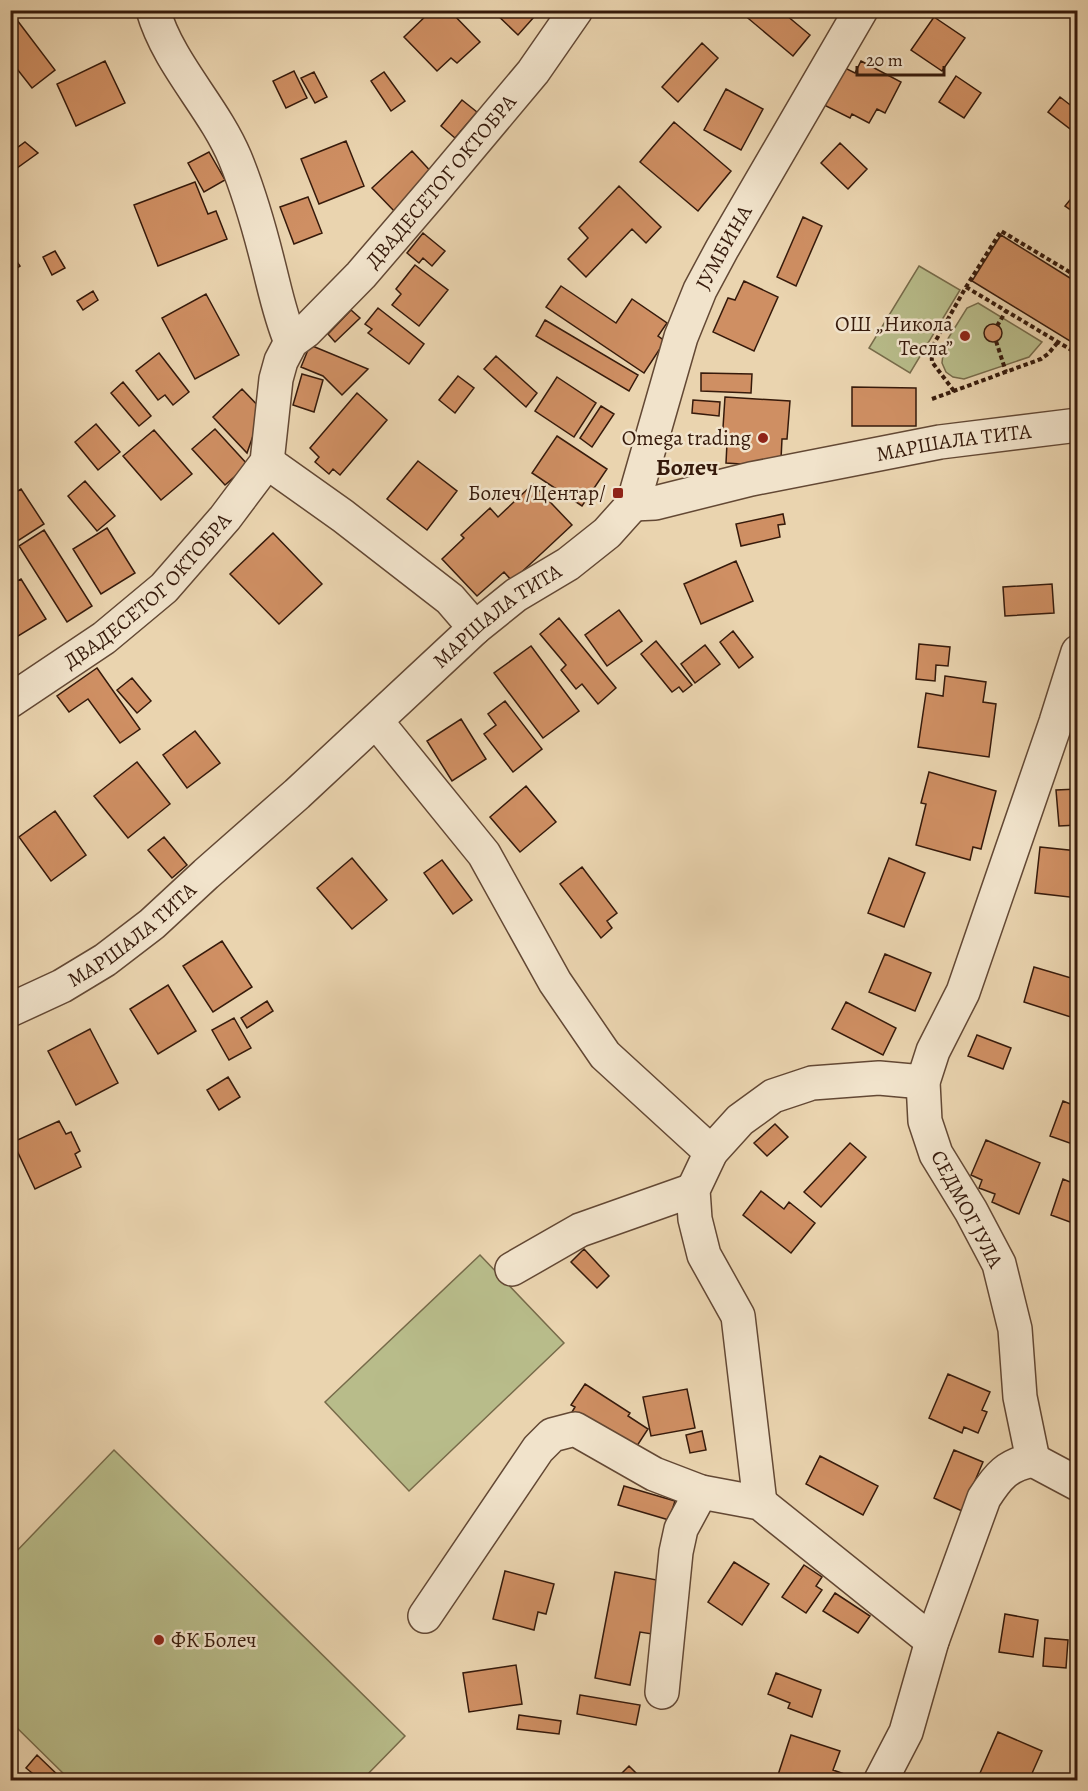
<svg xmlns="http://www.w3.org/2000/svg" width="1088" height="1791" viewBox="0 0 1088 1791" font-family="Alegreya,serif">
	<rect width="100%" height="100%" fill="#ead4af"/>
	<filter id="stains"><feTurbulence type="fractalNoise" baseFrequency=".00333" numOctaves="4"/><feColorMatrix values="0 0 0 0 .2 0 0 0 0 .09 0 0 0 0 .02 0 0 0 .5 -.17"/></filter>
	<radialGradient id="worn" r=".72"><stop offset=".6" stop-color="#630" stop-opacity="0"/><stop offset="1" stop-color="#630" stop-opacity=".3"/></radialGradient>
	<path fill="#b8bc8a" stroke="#776b4a" stroke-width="1.5" d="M919,266l41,24 -50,83 -41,-25z
		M978,303l64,39 -13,15 -65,22 -11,-2 -7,-5 -4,-9 2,-18 23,-37z
		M480,1255l84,88 -155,148 -84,-89z
		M114,1450l291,286 -43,44h-292l-59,-58v-165z"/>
	<path fill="#cf8f63" stroke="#361a0b" stroke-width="1.5" d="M432,10h17l31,32 -23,21 -6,-5 -14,13 -33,-34z
		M492,10h35l7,7 -16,18z
		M746,10h34l30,25 -17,21 -50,-42z
		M934,17l31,21 -23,33 -31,-21z
		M17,20l38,50 -23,18 -22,-28v-14l3,-2 -3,-4v-15z
		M702,43l16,15 -40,44 -16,-15z
		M105,61l20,42 -49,23 -19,-42z
		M861,61l40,21 -16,31 -8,-4 -8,14 -17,-9 -2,4 -26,-13 19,-38 12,6z
		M294,71l13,27 -21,10 -13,-27z
		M314,72l13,25 -12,6 -14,-25z
		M384,72l21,29 -14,10 -20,-30z
		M956,76l25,17 -17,25 -25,-16z
		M726,89l37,20 -22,41 -37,-20z
		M1060,97l18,14v24l-30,-23z
		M462,100l15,12 -22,26 -14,-12z
		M674,122l57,49 -33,40 -58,-49z
		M346,141l18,45 -45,18 -18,-45z
		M25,142l13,11 -28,20v-28l4,5z
		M840,143l27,26 -19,20 -27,-26z
		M412,151l23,25 -39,37 -24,-25z
		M209,152l16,28 -21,12 -16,-29z
		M195,182l13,32 8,-3 11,28 -69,27 -24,-61z
		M619,186l42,41 -15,16 -14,-14 -46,48 -18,-18 20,-21 -9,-10z
		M1078,190v25l-13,-9z
		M308,197l14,36 -28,11 -14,-37z
		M803,217l19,9 -26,60 -19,-9z
		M423,233l22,18 -13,15 -9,-8 -4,5 -12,-10z
		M1001,235l77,48v63l-106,-65z
		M55,251l10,17 -13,7 -9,-18z
		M10,252l10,14 -10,7z
		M415,265l33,25 -29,36 -27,-21 9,-11 -5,-5z
		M744,281l34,16 -24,54 -41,-19 15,-34 7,2z
		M561,286l55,37 16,-24 35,24 -9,13 7,5 -21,32 -98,-66z
		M93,291l5,9 -15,10 -6,-9z
		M206,294l33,61 -44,24 -33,-61z
		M378,308l46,36 -15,20 -41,-31 4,-4 -7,-5z
		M351,310l9,8 -25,24 -7,-8z
		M545,320l93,55 -9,16 -93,-55z
		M984 333a9 9 0 1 1 18 0a9 9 0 1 1-18 0Z
		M310,345l58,24 -26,26 -19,-19 -22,-9z
		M159,353l30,39 -16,13 -8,-10 -7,5 -22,-29z
		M496,356l41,37 -11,14 -42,-38z
		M701,373l51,1 -1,19 -50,-2z
		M302,374l21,6 -9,32 -21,-7z
		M458,376l16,12 -19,25 -16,-13z
		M557,377l39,26 -22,34 -39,-26z
		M123,382l28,34 -12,10 -28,-33z
		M852,387l64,1v38h-64z
		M242,389l20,21 -15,43 -34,-36z
		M357,393l30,27 -47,55 -7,-6 -4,5 -14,-12 4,-5 -9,-9z
		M725,397l65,4 -3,38h-5l-1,20 -10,7 -45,-3 1,-20h-5z
		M693,400l27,2 -1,14 -27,-3z
		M601,406l13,8 -22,33 -12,-9z
		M96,424l24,28 -22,18 -23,-28z
		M215,429l33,36 -23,20 -33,-36z
		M154,430l38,44 -31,26 -38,-44z
		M557,436l50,33 -25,37 -50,-33z
		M418,461l39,30 -30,39 -40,-31z
		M85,481l30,35 -18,15 -29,-35z
		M533,484l39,41 -60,56 -8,-9 -27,24 -35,-37 22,-21 -3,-3 29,-27 8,9z
		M21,489l23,35 -28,18 -6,-9v-37z
		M783,514l2,10 -7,1 2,12 -39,9 -5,-22z
		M107,528l28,45 -34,21 -28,-45z
		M44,530l48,76 -25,16 -48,-76z
		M273,533l49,51 -43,40 -49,-50z
		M736,561l17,40 -52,23 -17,-40z
		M21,579l25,40 -36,22v-56z
		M1052,584l2,29 -49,3 -2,-29z
		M619,610l23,31 -35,25 -22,-31z
		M559,618l57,70 -18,16 -16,-20 -6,5 -15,-19 5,-5 -26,-31z
		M733,631l20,26 -14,11 -19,-26z
		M656,641l36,44 -9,7 -4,-5 -7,5 -31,-38z
		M919,644l31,3 -2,19 -12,-1 -1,16 -19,-2z
		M705,645l15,19 -25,19 -14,-19z
		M531,646l48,65 -36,27 -49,-65z
		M97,668l43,61 -20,14 -32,-44 -19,13 -12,-16z
		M945,676l41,6 -3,20 13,2 -7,53 -71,-10 8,-54 17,3z
		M132,678l19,23 -14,12 -20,-23z
		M505,701l37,48 -29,23 -29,-38 12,-9 -8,-11z
		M461,719l25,40 -34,22 -25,-40z
		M195,731l25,32 -33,25 -24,-33z
		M137,762l33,42 -42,34 -34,-42z
		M929,772l67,19 -15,58 -8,-2 -3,13 -54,-15 10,-41 -5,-1z
		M526,786l30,36 -36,30 -30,-35z
		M1078,789v36l-19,1 -3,-36z
		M55,811l31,44 -35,26 -32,-44z
		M164,837l23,28 -15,13 -24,-28z
		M1040,847l38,4v47l-43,-5z
		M352,858l35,42 -35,29 -35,-41z
		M889,858l36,15 -21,54 -36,-14z
		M442,860l30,40 -19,14 -29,-41z
		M582,867l35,46 -10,8 5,7 -11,10 -41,-54z
		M222,941l30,46 -39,25 -30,-46z
		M885,954l46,19 -16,38 -46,-19z
		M1034,967l44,13 -1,39 -53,-17z
		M168,985l28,46 -38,23 -28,-45z
		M267,1001l6,10 -26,17 -6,-10z
		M846,1002l50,26 -13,27 -51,-26z
		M234,1018l17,30 -22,12 -17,-30z
		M90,1029l28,54 -42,22 -28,-54z
		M977,1035l34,13 -8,21 -35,-13z
		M228,1077l12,20 -21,13 -12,-20z
		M1063,1101l15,6v39l-28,-10z
		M59,1121l7,13 5,-2 9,19 -5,3 6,13 -46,22 -22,-47z
		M775,1124l13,13 -21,19 -13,-13z
		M986,1140l54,23 -21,51 -27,-12 3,-8 -16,-6 3,-8 -11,-5z
		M850,1143l16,14 -45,50 -17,-15z
		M1078,1162v63l-27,-10 12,-36 7,3z
		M761,1191l23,18 5,-7 26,21 -24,30 -48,-38z
		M584,1249l25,27 -12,12 -26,-26z
		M948,1374l42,18 -8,18 5,2 -9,21 -14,-6 -2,6 -33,-15z
		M585,1384l45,29 -2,3 20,13 -15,23 -61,-40 3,-5 -4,-2z
		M687,1389l8,39 -44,8 -8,-39z
		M702,1431l4,19 -16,3 -4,-18z
		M954,1450l29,12 -21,49 -28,-13z
		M820,1456l58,30 -15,29 -57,-31z
		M624,1486l51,15 -6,19 -51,-15z
		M734,1562l35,22 -27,41 -34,-23z
		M804,1565l18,12 -6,9 6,4 -16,23 -24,-16z
		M505,1571l49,13 -8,30 -8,-2 -4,18 -41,-11z
		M615,1572l47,9 -10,53 -12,-2 -10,53 -35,-7z
		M835,1593l35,23 -12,17 -35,-22z
		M1005,1614l33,6 -5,37 -34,-5z
		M1045,1638l23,2 -2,28 -23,-2z
		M516,1665l6,39 -53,8 -6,-39z
		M776,1673l45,17 -9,27 -24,-9 2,-5 -22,-9z
		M580,1695l60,10 -4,20 -59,-11z
		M519,1715l42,6 -2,13 -42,-5z
		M998,1732l44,19 -13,29h-52z
		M791,1735l49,16 -7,19 14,5 -2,5h-61l-7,-2z
		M37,1755l26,25h-37l6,-7 -6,-5z
		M629,1766l14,14h-28z"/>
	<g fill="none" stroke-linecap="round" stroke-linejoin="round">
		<g stroke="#634834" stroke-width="36">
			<g id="minor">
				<path d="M153,10c16,55 60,96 82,148 14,34 24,69 33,105 7,27 12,53 23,79"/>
				<path d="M267,462l76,54 107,83 25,29"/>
				<path id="s1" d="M633,504l22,-1 96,-24 189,-37 138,-17"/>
				<path id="s2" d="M10,701l94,-63 60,-50 61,-70 42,-56 9,-83 5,-18 10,-19 15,-11 55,-56 73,-85 99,-118 43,-62"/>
				<path d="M376,721l108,133 71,128 50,73 106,97"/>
				<path id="s3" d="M10,1010l52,-24 43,-26 47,-36 54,-50 91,-80 178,-166 41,-33 52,-31 39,-31 26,-29 48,-167 19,-47 22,-41 139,-239"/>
				<path d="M512,1269l68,-39 113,-40"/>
				<path d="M1033,1460l45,24"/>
				<path d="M760,1503l-22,-187 -34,-61 -9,-36 -2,-29 18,-38 29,-32 33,-24 39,-13 67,-5 44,4"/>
				<path d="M425,1616l113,-167 14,-14 23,-6 79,45 47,18 59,11 172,138"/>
				<path d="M662,1692l14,-140 5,-23 20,-37"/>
				<path d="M881,1780l25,-48 26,-91 52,-143c14,-22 23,-33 49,-38l-13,-63 -5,-68 -16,-65 -28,-53 -35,-57 -11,-33 -2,-39 10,-31 30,-59 93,-270 22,-70"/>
			</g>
		</g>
		<path stroke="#361a0b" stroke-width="4" stroke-dasharray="4.5 3" stroke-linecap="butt" d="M966,287l112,67
			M997,326l9,-15
			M996,341l10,31
			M954,391l-22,-29 -1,-13 35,-62 35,-56 77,46
			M932,399l109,-40 7,-5 10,-12"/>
		<use href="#minor" stroke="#f1e3cb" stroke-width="33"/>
	</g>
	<g fill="#8f2418" stroke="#f1e3cb" stroke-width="2">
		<circle cx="965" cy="336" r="6"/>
		<circle cx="763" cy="438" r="6"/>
		<rect x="612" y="487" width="12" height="12" rx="3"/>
		<circle cx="159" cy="1640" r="6"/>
	</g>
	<g text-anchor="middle" stroke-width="5" stroke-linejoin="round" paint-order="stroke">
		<g font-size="21" fill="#361a0b" stroke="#f1e3cb">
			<text dy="7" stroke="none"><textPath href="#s2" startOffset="698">ДВАДЕСЕТОГ ОКТОБРА</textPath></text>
			<text dy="7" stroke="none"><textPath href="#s3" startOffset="1080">ЈУМБИНА</textPath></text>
			<text dy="7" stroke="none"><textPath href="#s1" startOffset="327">МАРШАЛА ТИТА</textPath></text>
			<text dy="7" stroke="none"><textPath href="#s2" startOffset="177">ДВАДЕСЕТОГ ОКТОБРА</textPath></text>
			<text dy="7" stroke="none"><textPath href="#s3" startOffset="630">МАРШАЛА ТИТА</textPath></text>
			<text dy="7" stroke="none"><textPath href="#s3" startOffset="144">МАРШАЛА ТИТА</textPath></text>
			<text transform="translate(967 1209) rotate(62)" y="7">СЕДМОГ ЈУЛА</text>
		</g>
		<g font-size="21" fill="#361a0b" stroke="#f1e3cb" text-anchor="end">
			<text x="953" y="331">ОШ „Никола<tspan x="953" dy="24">Тесла”</tspan></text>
			<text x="751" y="445">Omega trading</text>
			<text x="606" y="500">Болеч /Центар/</text>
			<text x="171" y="1647" text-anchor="start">ФК Болеч</text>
		</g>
		<g font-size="24" font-weight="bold" fill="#361a0b" stroke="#f1e3cb">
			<text x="687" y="475">Болеч</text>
		</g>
	</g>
	<rect width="1088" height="1791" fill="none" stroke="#ead4af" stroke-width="36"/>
	<rect x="12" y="12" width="1064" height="1767" fill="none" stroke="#361a0b" stroke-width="3"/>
	<rect x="18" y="18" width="1052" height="1755" fill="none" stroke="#361a0b" stroke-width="1.5"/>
	<path d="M857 66v9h87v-9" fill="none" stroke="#361a0b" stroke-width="3"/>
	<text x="866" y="66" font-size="18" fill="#361a0b" stroke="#f1e3cb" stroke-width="4.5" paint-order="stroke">20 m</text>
	<rect width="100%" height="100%" filter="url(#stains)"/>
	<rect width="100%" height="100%" fill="url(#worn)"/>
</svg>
